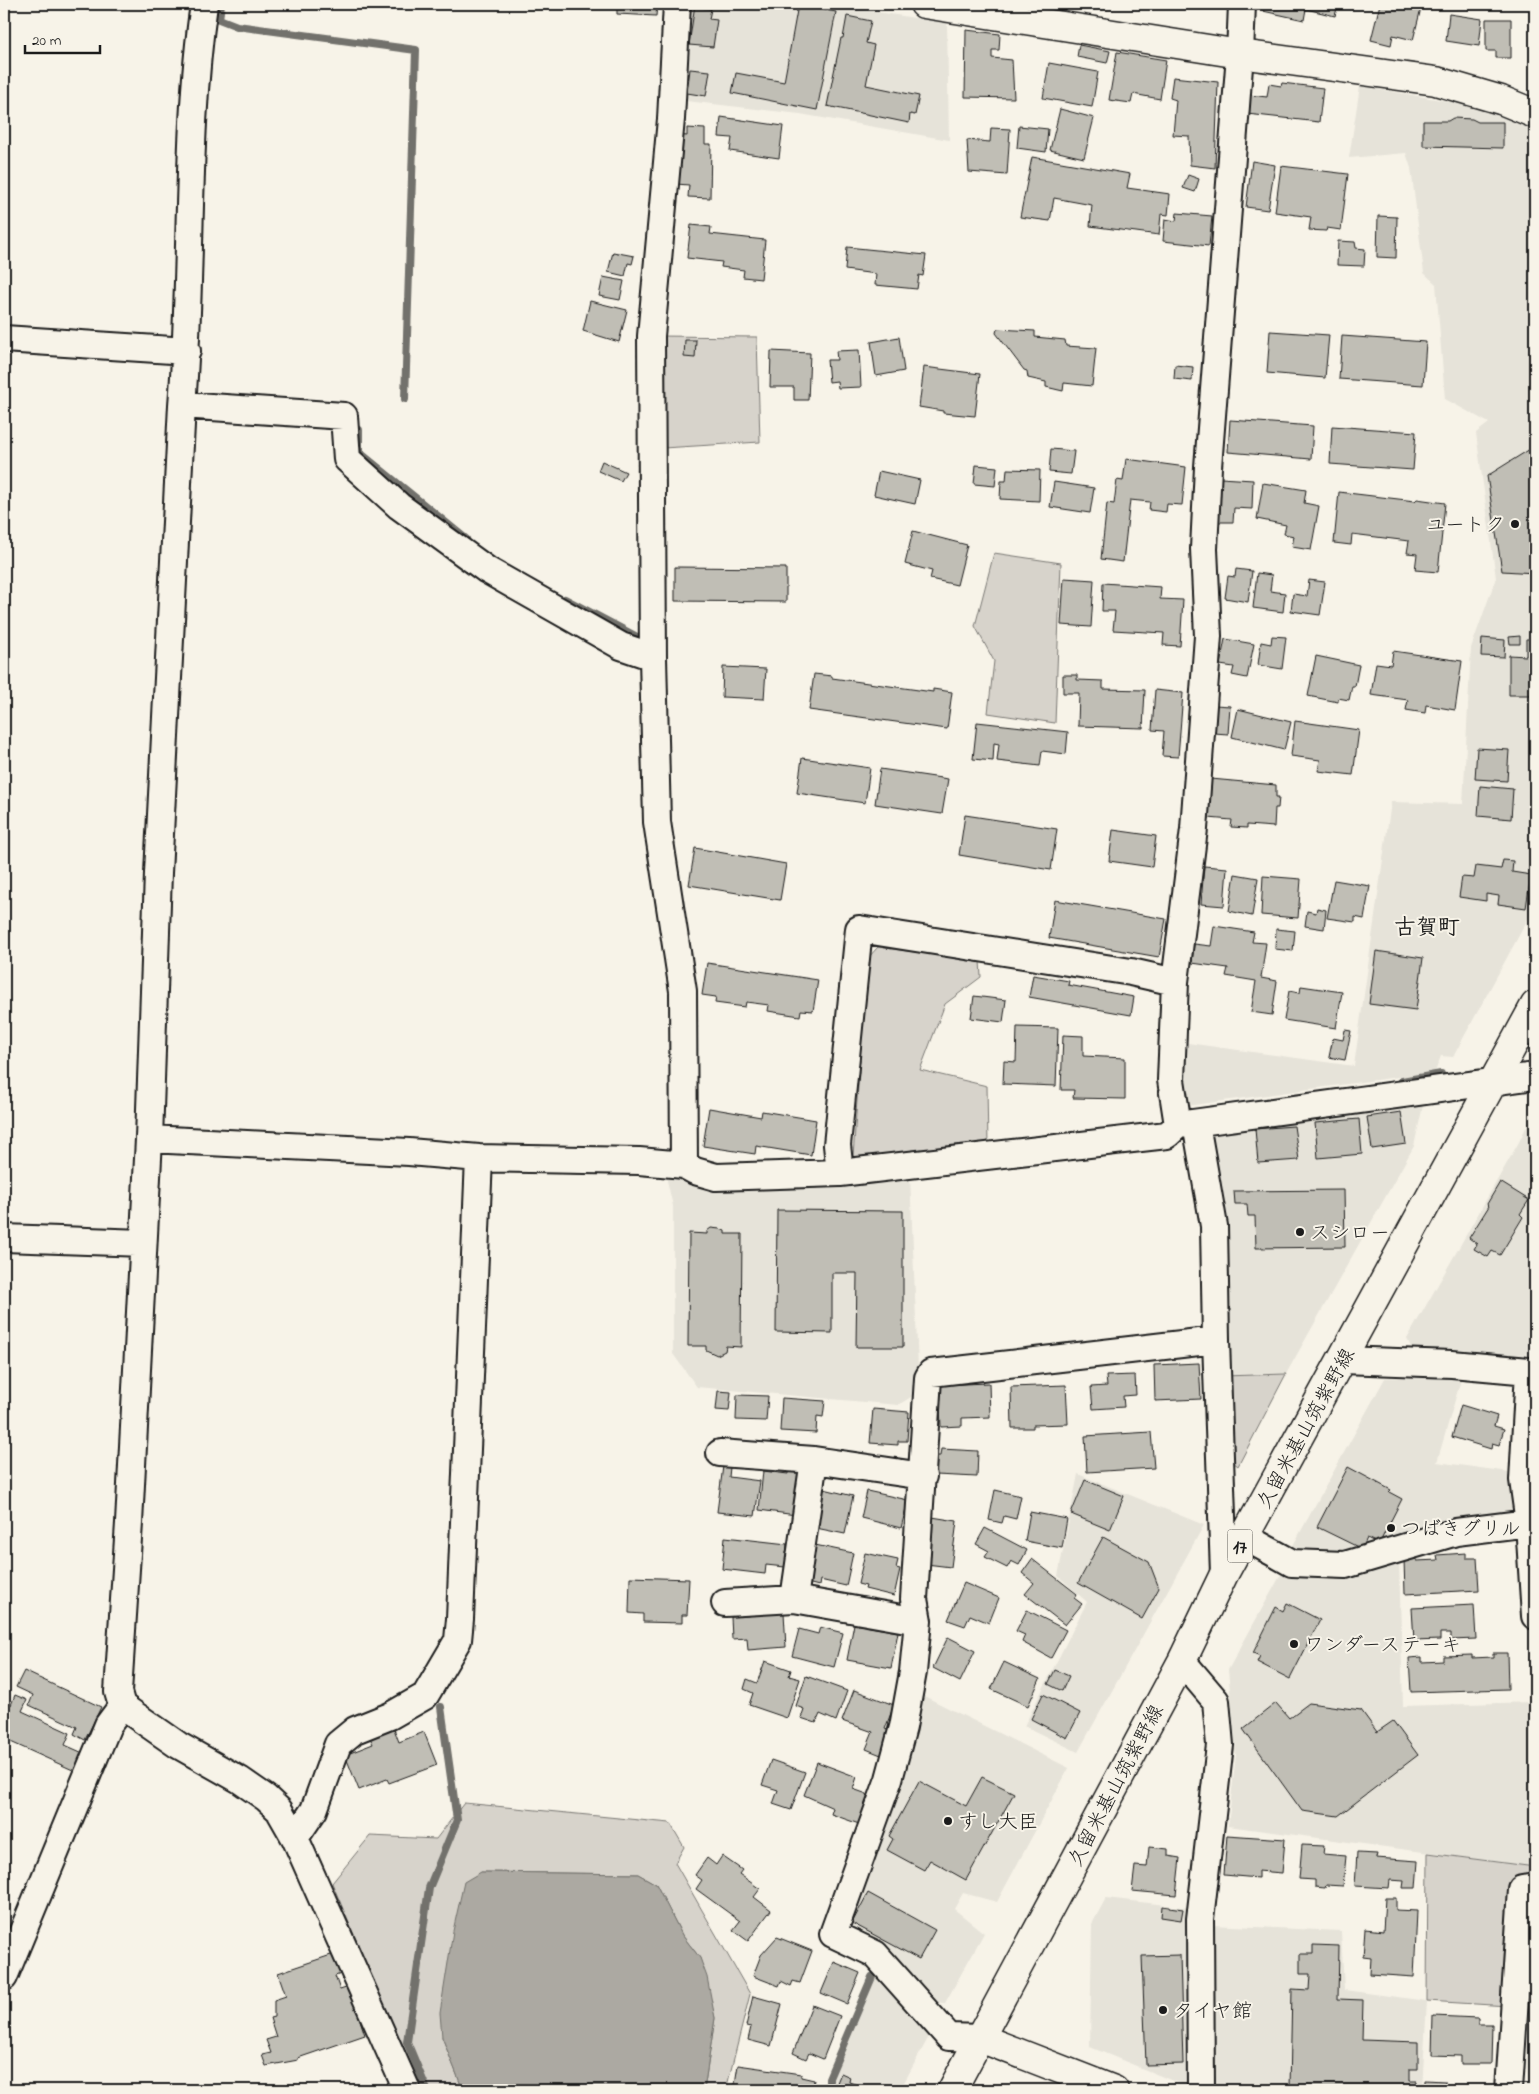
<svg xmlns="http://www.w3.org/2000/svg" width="1539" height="2094" viewBox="0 0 1539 2094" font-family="'Indie Flower','Klee One',sans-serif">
	<rect width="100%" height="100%" fill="#f7f3e8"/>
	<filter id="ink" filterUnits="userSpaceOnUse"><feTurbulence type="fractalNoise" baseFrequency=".02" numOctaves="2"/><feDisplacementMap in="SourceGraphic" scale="10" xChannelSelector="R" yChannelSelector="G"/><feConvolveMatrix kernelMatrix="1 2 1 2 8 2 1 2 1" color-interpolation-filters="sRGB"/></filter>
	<g filter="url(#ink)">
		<path fill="#e6e3d9" d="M686,4h140l121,19 2,117 -149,-26 -123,-14z
			M1360,86l128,22 47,20v778l-82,151 -12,-1 -6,16 -249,34 -6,-64 174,24 37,-264 72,2 8,-156 25,-70 -20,-145 13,-10 -44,-24 -9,-115 -12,-11 -13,-105 -5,-15 -57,5z
			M1424,1101l-10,45 -128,228 -62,2 -19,-242z
			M1535,1109v246l-122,-4 -6,-12 112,-197z
			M665,1172l245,4 8,192 -2,26 -18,11 -201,-18 -24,-33v-148z
			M1462,1376l-25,86 72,10 4,40 -172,45 -51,-6 95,-173z
			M1078,1474l126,51 -126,227 -54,-26 63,-124 -29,-26z
			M1399,1559l4,147 129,-4 3,18v147l-307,-41 8,-72 -8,-84 56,-101z
			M918,1693l151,75 -72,134 -34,-9 -9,16 30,24 -39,70 -13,-1 -76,-65 -8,-17z
			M1106,1898l85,10 -1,180 -100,-41 2,-123z
			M1210,1925l131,6 3,59 83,11 -5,89h-210z
			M876,1966l56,65 -32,59h-72l1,-17z"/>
		<path fill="#d7d3cb" stroke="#7a7874" d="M658,336l99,1 3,105 -97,6z
			M994,553l67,10 -6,160 -67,-10 6,-52 -19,-35z
			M878,947l102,14 1,16 -36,27 -25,66 67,16 1,61 -135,10 14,-198z
			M1286,1374l-48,92 -10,-8 -4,-82z
			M464,1803l206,20 14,24 -9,16 75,131 -24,96h-22l11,-72 -15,-60 -18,-23 -26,-51 -18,-10 -157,-2 -39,165 21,53h-43l-88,-207 38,-47 66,3z
			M1428,1853l107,14v9l-27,130 -81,-5z"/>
		<path fill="#aca9a2" stroke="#72716c" d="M481,1872l157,2 18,10 26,51 18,23 7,19 8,41 -11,72h-241l-21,-53 -2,-24 13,-82 11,-49z"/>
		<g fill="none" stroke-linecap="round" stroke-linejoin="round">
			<path stroke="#72716c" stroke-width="8" d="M221,4l-2,15 18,7 179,24 -11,349
				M359,430v22l107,87
				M565,599l76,40
				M1402,1081l39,-7
				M427,2090l-20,-48 22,-154 28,-68 -16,-113
				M829,2090v-12l43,-101"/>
		</g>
		<path fill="#c0beb5" stroke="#1c1c1c" d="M617,4h40l-1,12 -39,-2z
			M695,4h9v4l7,1 -2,10 8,1 -4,27 -24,-2z
			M1264,4h74l-3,12 -29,-7 -2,11 -41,-9z
			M1380,4h42l-9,36 -20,-5 -2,10 -20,-5z
			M798,5l38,7 -19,98 -85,-17 4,-20 48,9z
			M1449,14l33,5 -3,27 -33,-5z
			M847,16l24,5 -5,22 8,2 -8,40 53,11 -4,19 -5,-1 -1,9 -82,-17 14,-68h2z
			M1486,19h25v39h-15v-7h-10z
			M966,30l34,4 -1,16h-7v8l20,2 2,38 -49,-1z
			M1079,45l31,6 -3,12 -30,-6z
			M1117,52l49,8 -6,39 -27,-5 -2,9 -22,-3z
			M1049,63l49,9 -6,35 -49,-9z
			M690,69l20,2 -4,25 -19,-3z
			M1173,77l45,5 -3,86 -25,-3 -1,-29 -16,-1 3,-35 -6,-2z
			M1282,83l41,5 -4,34 -72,-8 2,-19 18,2 2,-13 12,2z
			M1060,109l34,9 -10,40 -34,-8z
			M721,117l62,9 -4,32 -49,-7 2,-13 -13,-1z
			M1453,118l19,1 6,3h25v26l-80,-2v-25h25z
			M1019,126l29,3 -2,23 -29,-4z
			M687,128l18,1v15h6l-1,54 -22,-1 1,-12 -13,-1 2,-49 9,1z
			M991,128l19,1 -3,46 -38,-3 -2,-32 23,2z
			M1032,157l98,17 -3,14 43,6 -2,21 -7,-1 -2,21 -69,-9 2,-21 -38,-7 -4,23 -30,-4z
			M1252,161l23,4 -7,45 -22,-3z
			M1281,166l67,8 -7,56 -14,-2 -1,3 -17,-1 2,-13 -36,-5z
			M1188,175l11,4 -4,13 -12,-4z
			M1177,213l35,3 -3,30 -46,-5 2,-22 11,2z
			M1378,216l19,1 -1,41 -19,-1z
			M691,225l20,2 -1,7 55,6 -4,39 -18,-2 1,-7 -23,-3 1,-5 -35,-4z
			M1338,241l17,1 1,6 9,1 -1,17 -27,-1z
			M847,247l79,8 -3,21 -4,-1 -2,14 -42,-4 1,-11 -31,-4z
			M613,252l21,4 -2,8 -4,-1 -3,13 -17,-4z
			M603,277l21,4 -4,19 -21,-4z
			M590,301l37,9 -8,32 -36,-11z
			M997,329l38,2v6l30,3 1,6 30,2 -4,38 -28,-3 -1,8 -17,-4v-5l-18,-4 -1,-7 -3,-1 -28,-37z
			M1270,331l59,4 -4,43 -58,-5z
			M1342,336l84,6 -3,43 -84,-6z
			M899,337l5,34 -28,5 -5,-34z
			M685,340h11l-1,18 -11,-1z
			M859,350l2,37 -23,1 -1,-7 -8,1 -2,-22h10l-1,-9z
			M771,351l39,2 -2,47h-14v-13h-24z
			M1175,365l18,2 -1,14 -18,-2z
			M924,367l56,7 -5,42 -32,-3v-2l-24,-4z
			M1230,420l83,6 -2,33 -83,-7z
			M1332,426l84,6 -3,38 -83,-6z
			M1535,446v127l-33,-2 -15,-95z
			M1051,449l23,2 -3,23 -22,-2z
			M1126,459l60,8 -4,38 -15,-1 -1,8 -17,-2 1,-8 -20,-2 -7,62 -22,-3 6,-56 7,1 3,-24 6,1z
			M602,461l24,11 -5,9 -23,-10z
			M976,465l21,2 -2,19 -21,-2z
			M1007,469l33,1 -1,31 -39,-2 1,-18h5z
			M879,471l41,9 -5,24 -41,-9z
			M1221,478l32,2 -1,29 -18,-1 -1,14h-14z
			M1054,482l40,6 -4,25 -40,-6z
			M1263,483l43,7 -2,13 15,3 -8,44 -19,-3 2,-11 -10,-2 2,-9 -29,-6z
			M1339,492l76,9 2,-2 28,4 -7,69 -23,-2 2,-16 -10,-1 2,-12 -57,-7 -1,11 -17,-2z
			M913,531l54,14 -10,40 -27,-6 2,-8 -27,-7z
			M675,567l111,1v34l-111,-1z
			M1236,569l16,2 -4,31 -23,-4 3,-22 7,1z
			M1257,573l15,2 -2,16 15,2 -2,19 -30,-4z
			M1064,578l30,2 -3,47 -30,-2z
			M1309,580l16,2 -5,33 -29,-4 2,-17 14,2z
			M1103,583l58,4 -1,12 23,1 -3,46 -17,-1 1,-12 -51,-3 2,-19h-13z
			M1272,636l14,1 -4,32 -24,-4 3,-23 10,2z
			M1520,636v8h-10l-1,-7z
			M1482,638l23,2 -1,17 -23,-1z
			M1225,639l29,5 -7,34 -15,-3 2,-8 -14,-2z
			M1526,639h9v56h-26v-40l17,1z
			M1393,651l69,10 -7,49 -29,-5 -1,8 -19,-3 2,-10 -37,-5 5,-32 15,2z
			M1316,656l43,9 -4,21h-3l-3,14 -11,-2v4l-30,-6z
			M723,667l43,2 -2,30 -42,-2z
			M814,674l18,2v2l101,14v-3l19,3 -5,37 -138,-19z
			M1063,675h14v5l26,1v8l42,1 -2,38 -65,-2 1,-33h-16z
			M1155,690l28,3 -5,64 -16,-1 2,-25 -12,-1z
			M1215,705l15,1 -2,28 -14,-1z
			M1238,709l53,13 -7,28 -52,-13z
			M1295,721l64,9 -6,45 -35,-4 2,-11 -29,-4z
			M977,722l91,10 -2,22 -24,-3 -2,15 -43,-5 2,-17 -5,-1 -1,18 -20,-2z
			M1477,748l32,2 -2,31 -32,-2z
			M802,758l68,10 -5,35 -68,-10z
			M880,769l68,10 -6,35 -67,-10z
			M1211,779l65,6v12h3l-1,11h-3l-1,19 -27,-2v3l-16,-1 1,-7 -24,-2z
			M1480,786l33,3 -2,30 -33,-3z
			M965,815l92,14 -6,41 -92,-15z
			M1113,830l43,6 -4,31 -43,-6z
			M695,848l91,16 -6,36 -91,-15z
			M1503,860l10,1 -1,11 19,3 -5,33 -28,-4 1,-8 -13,-2v7l-27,-4 3,-20 12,1 2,-12 25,3z
			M1204,866l23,2 -3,38 -23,-2z
			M1235,874l23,4 -6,38 -23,-5z
			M1263,876l38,3 -3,39 -37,-3z
			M1334,880l36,6 -6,33 -9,-2v5l-28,-4z
			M1055,900l111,19 -7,38 -110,-19z
			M1317,908l9,2 -2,19 -19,-3 2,-15 9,2z
			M1214,926l40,6 -2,10 14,1 -5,35 16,3 -5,34 -21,-3 5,-31 -30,-5 2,-8 -36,-5 2,-19 17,2z
			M1276,929l19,2 -2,20 -18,-2z
			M1376,951l47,7 -7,52 -47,-6z
			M707,963l111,17 -5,31 -12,-1 -1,6 -32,-5 1,-6 -23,-3 -1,5 -30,-4 1,-6 -14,-2z
			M1033,975l36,6 -1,4 66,12 -3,18 -102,-18z
			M1301,986l41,6 -6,36 -52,-8 5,-29 11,2z
			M974,996l32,4 -3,22 -32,-4z
			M1017,1027l41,1 -2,58 -53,-2 1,-23 12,1z
			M1345,1030l6,1 -6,29 -16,-3 4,-19 10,2z
			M1063,1035l20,1v20l42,2v41l-52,-1 1,-8h-13z
			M709,1108l52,9 1,-6 54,9 -5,35 -55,-9 -1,8 -52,-8z
			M1401,1112l5,32 -34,5 -5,-32z
			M1359,1119l3,35 -44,4 -3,-35z
			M1294,1126l5,34 -41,3 -3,-34z
			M1500,1182l29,18 -9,14 3,3 -23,38 -8,-4 -4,6 -14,-8 3,-5 -8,-6 20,-32 -2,-2z
			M1344,1190l1,57 -89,1 -1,-32h-7l-1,-12h-12l-1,-13z
			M777,1210l126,1v136h-47l1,-74h-25v60l-56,-1z
			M711,1228l9,1 5,2v3h17l-1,113 -15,-1 -1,5 -8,4 -11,-5v-4h-18l1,-113 18,1v-3z
			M1199,1363l2,36 -46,2 -1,-36z
			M1135,1375l1,20 -13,1 1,11 -31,2 -2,-22 16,-1 -1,-10z
			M989,1383l1,34 -28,1v8l-21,1 -2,-42z
			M1066,1385l2,39 -35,1v3h-21l-1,-41z
			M718,1391l13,1 -2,19 -13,-1z
			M737,1395l31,1 -2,25 -30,-1z
			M782,1398l43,3 -2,16 -6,-1 -1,17 -36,-2z
			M1461,1405l36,11 -3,10 10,3 -5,16 -7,-2 -1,6 -39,-12z
			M873,1409l36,3 -2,29h-9v4l-28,-2z
			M1151,1432l3,36 -67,4 -2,-36z
			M941,1449l37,2 -1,26 -41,-2 1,-19h3z
			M723,1466l7,1 -1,10 31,4 -5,35 -38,-4z
			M1348,1467l43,23 -2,2 13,7 -23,45 -12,-6 -5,11 -45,-22z
			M763,1471l25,3v-3l12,2 -4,42 -37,-5z
			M1085,1480l39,16 -14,34 -39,-16z
			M824,1489l29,7 -8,38 -29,-6z
			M995,1490l26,6 -5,23 -12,-3 -2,7 -13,-3z
			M867,1491l41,9 -7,28 -40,-10z
			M1030,1512l37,7 -5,29 -37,-7z
			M932,1517l25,4 -6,46 -25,-3z
			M985,1528l42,22 -8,15 -8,-4 -4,7 -22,-11 4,-6 -13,-7z
			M725,1537l62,7 -2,23 -19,-2 -1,9 -43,-5z
			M1103,1537l46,25 10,26 -17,31 -64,-36z
			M815,1545l38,8 -7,33 -26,-6 -1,6 -12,-3z
			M865,1553l33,7 -2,8 4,1 -6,27 -29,-7 1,-3 -8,-2z
			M1466,1553v5h11l2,32 -74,4 -1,-35h13v2l21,-1 -1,-5z
			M1032,1559l45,35 -3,4 8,6 -17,21 -40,-31 9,-11 -12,-10z
			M630,1577l59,2 -2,36h-5v8l-39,-1v-8l-14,-1z
			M964,1583l35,15 -10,25 -19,-8 -5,11 -17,-6z
			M1287,1603l33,17 -30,59 -33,-17 3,-6 -7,-3 23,-46 7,4z
			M1474,1605l2,34 -25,1v-7h-11v7l-26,1 -2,-33z
			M1027,1610l39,20 -15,28 -29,-16 3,-7 -9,-4z
			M784,1613l2,34 -38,3 -1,-12 -15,1 -1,-22z
			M854,1624l44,8 -7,36 -44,-8z
			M820,1627l23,6 -9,34 -42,-11 7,-27 19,5z
			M948,1637l27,14 -15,31 -27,-14z
			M1493,1653h14l1,36 -97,3 -2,-34 13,-1v5l21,-1v-5l29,-1v3l21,-1z
			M765,1661l26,9 -2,6 11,3 -13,39 -38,-13 4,-12 -9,-4 3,-10 10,4z
			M1004,1662l36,17 -12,27 -37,-17z
			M1055,1670l14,6 -7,15 -14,-7z
			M24,1671l77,36 -16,33 -11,-6 3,-7 -48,-22 4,-10 -17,-8z
			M806,1676l41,15 -11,30 -16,-7 -4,9 -15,-5 3,-9 -8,-3z
			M854,1690l40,15 -9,24 5,2 -9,24 -15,-6 7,-17 -31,-11z
			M1043,1694l37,19 -13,25 -36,-19z
			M15,1695l12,5 -5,11 48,22 -5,12 18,8 -8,18 -71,-32v-31l2,-5 5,2z
			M1276,1703l13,15 20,-15 52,7 16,22 16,-11 25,34 -80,61 -36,-5 -59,-82z
			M394,1729l5,13 25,-10 13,33 -48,18 -2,-4 -28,11 -14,-35 28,-11 -3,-6z
			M771,1760l34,12 -14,38 -18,-6 5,-14 -16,-5z
			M817,1762l40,15 -4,12 14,5 1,6 -9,24 -28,-10 2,-6 -29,-13z
			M982,1777l32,16 -48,87 -36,-20 -6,10 -37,-20 6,-11 -4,-3 30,-55 47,25z
			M1227,1835l58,4 -3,34 -24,-2v7l-34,-3z
			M1302,1845l22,1 -1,8 23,2 -3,30 -17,-1 -1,3 -10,-1v-7l-16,-1z
			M1149,1847l19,2v7l12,2 -4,37 -44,-4 3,-25 12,1z
			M1357,1853l20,1 -1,4 42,3 -2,27h-13l1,-7 -14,-1 -1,8 -34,-2z
			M722,1856l20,14 -3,4 21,15 -6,8 17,13 -23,31 -15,-11 7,-9 -44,-32 6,-9 -7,-5 12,-17 9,7z
			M868,1893l67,37 -16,29 -67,-36z
			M1385,1898h11v12l21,1 -3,66 -44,-3 1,-16 -8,-1 2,-28 18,2z
			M1162,1906l21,3 -2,11 -20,-3z
			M777,1937l35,14 -12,32 -7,-2 -2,5 -10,-5 -2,5 -26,-10 8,-21z
			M1313,1945l26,1 -1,53 25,1 -1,40 56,2v27h-8v12h7l-1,9 -126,-1 2,-100 17,1 1,-16h-10v-20h13z
			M334,1954l7,20 -6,2 5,14 9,-3 16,48 -67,23v2l-32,6 -4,-11 9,-2 -5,-13 10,-3 -6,-19 4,-1v-17l12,-4 -8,-23z
			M1180,1955l3,109 -37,1 -4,-109z
			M834,1962l26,11 -13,31 -26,-11z
			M1531,1973l4,1v38l-7,-1z
			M753,1996l29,8 -11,42 -23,-6 3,-13 -5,-1z
			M812,2005l28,11 -17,43 -14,-6 -3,6 -13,-6z
			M1433,2016l45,2v6h14l-1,40h-30v-8l-29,-1z
			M738,2065l63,9v3l13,3 -2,10h-78z
			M841,2073l9,4 -1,5 17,6 -1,2h-31z
			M1425,2080l20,1v9h-20z"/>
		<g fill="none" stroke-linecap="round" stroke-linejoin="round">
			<g stroke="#1c1c1c" stroke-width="30">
				<path id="street" d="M204,4c-19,132 -11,268 -22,401l-24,468 -9,266 -20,384 -11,169 4,14 56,39 62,35 26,18 13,12 16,28 112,252
					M4,339l183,12
					M182,405l162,11 3,43 52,47 88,64 134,76 32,11 4,165 26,169 1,174
					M653,657l-2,-321 20,-217 6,-115
					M1196,1124l18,102 2,114 8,234
					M1178,1125l-7,-45 4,-98 19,-153 14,-193 -4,-87 4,-82 32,-413 2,-50
					M149,1139l260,13 70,6 160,3 45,4 11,6 21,6 124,-4 327,-38 11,-10 357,-49
					M840,1173l-3,-28 22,-216 272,43 44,10
					M4,1238l139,5
					M1342,1360l110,4 77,7 -6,109 6,43 6,93
					M720,1453l94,7 109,16
					M1245,1537l47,26 53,2 111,-33 73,-9
					M794,1599l20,-139
					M725,1603l69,-4 124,22
					M1182,1661l34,40 4,44 -20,174 1,171
					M295,1838l19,-28 24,-66 17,-14 35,-14 35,-20 33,-56 2,-21 19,-461
					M4,1977l104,-252 14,-19
					M980,2038l-31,-1 -74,-83 -42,-20 56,-155 14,-52 10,-55 5,-51 -4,-22 14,-221 3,-5 285,-33
					M1509,2090l13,-201 13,-2"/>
			</g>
			<g stroke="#1c1c1c" stroke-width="31">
				<path id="secondary" d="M924,4l316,50 196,27 65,19 34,14
					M980,2038l134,52"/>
			</g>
			<g stroke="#1c1c1c" stroke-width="31">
				<path id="primary" d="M952,2090l230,-429 42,-87 311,-569"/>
			</g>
			<use href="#street" stroke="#f7f3e8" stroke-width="26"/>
			<use href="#secondary" stroke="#f7f3e8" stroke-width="28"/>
			<use href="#primary" stroke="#f7f3e8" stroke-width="28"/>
		</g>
	</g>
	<g fill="#1c1c1c" stroke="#f7f3e8" stroke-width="2">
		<circle cx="1515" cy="524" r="5"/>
		<circle cx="1300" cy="1232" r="5"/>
		<circle cx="1391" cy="1528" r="5"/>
		<circle cx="1294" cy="1644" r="5"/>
		<circle cx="948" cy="1821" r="5"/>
		<circle cx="1163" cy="2010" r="5"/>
	</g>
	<g text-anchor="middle" stroke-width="4" stroke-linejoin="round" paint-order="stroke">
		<rect fill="#f7f3e8" stroke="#5e5c59" stroke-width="1" x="1227.5" y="1529.5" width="25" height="33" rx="4"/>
		<g font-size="19" font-weight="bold" fill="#1c1c1c">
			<text x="1240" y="1553">17</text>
		</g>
		<g font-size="20" fill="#1c1c1c" stroke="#f7f3e8" text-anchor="start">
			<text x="1505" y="531" text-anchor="end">ユートク</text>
			<text x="1310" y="1239">スシロー</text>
			<text x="1401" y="1535">つばきグリル</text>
			<text x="1304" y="1651">ワンダーステーキ</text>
			<text x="958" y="1828">すし大臣</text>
			<text x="1173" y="2017">タイヤ館</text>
		</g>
		<g font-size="20" fill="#1c1c1c" stroke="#f7f3e8">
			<text transform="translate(1305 1428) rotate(-61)" y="7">久留米基山筑紫野線</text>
			<text transform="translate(1115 1785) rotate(-62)" y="7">久留米基山筑紫野線</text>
		</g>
		<g font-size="22" font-weight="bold" fill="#1c1c1c" stroke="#f7f3e8">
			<text x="1427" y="934">古賀町</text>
		</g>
	</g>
	<rect width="1539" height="2094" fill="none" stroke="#f7f3e8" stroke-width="20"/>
	<rect x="10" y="10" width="1519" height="2074" fill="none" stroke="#1c1c1c" stroke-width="2" filter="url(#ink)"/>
	<path d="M25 45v8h75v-8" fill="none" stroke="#1c1c1c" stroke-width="2.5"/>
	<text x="32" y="45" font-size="15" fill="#1c1c1c" stroke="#f7f3e8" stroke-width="4" paint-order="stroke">20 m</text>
</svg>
